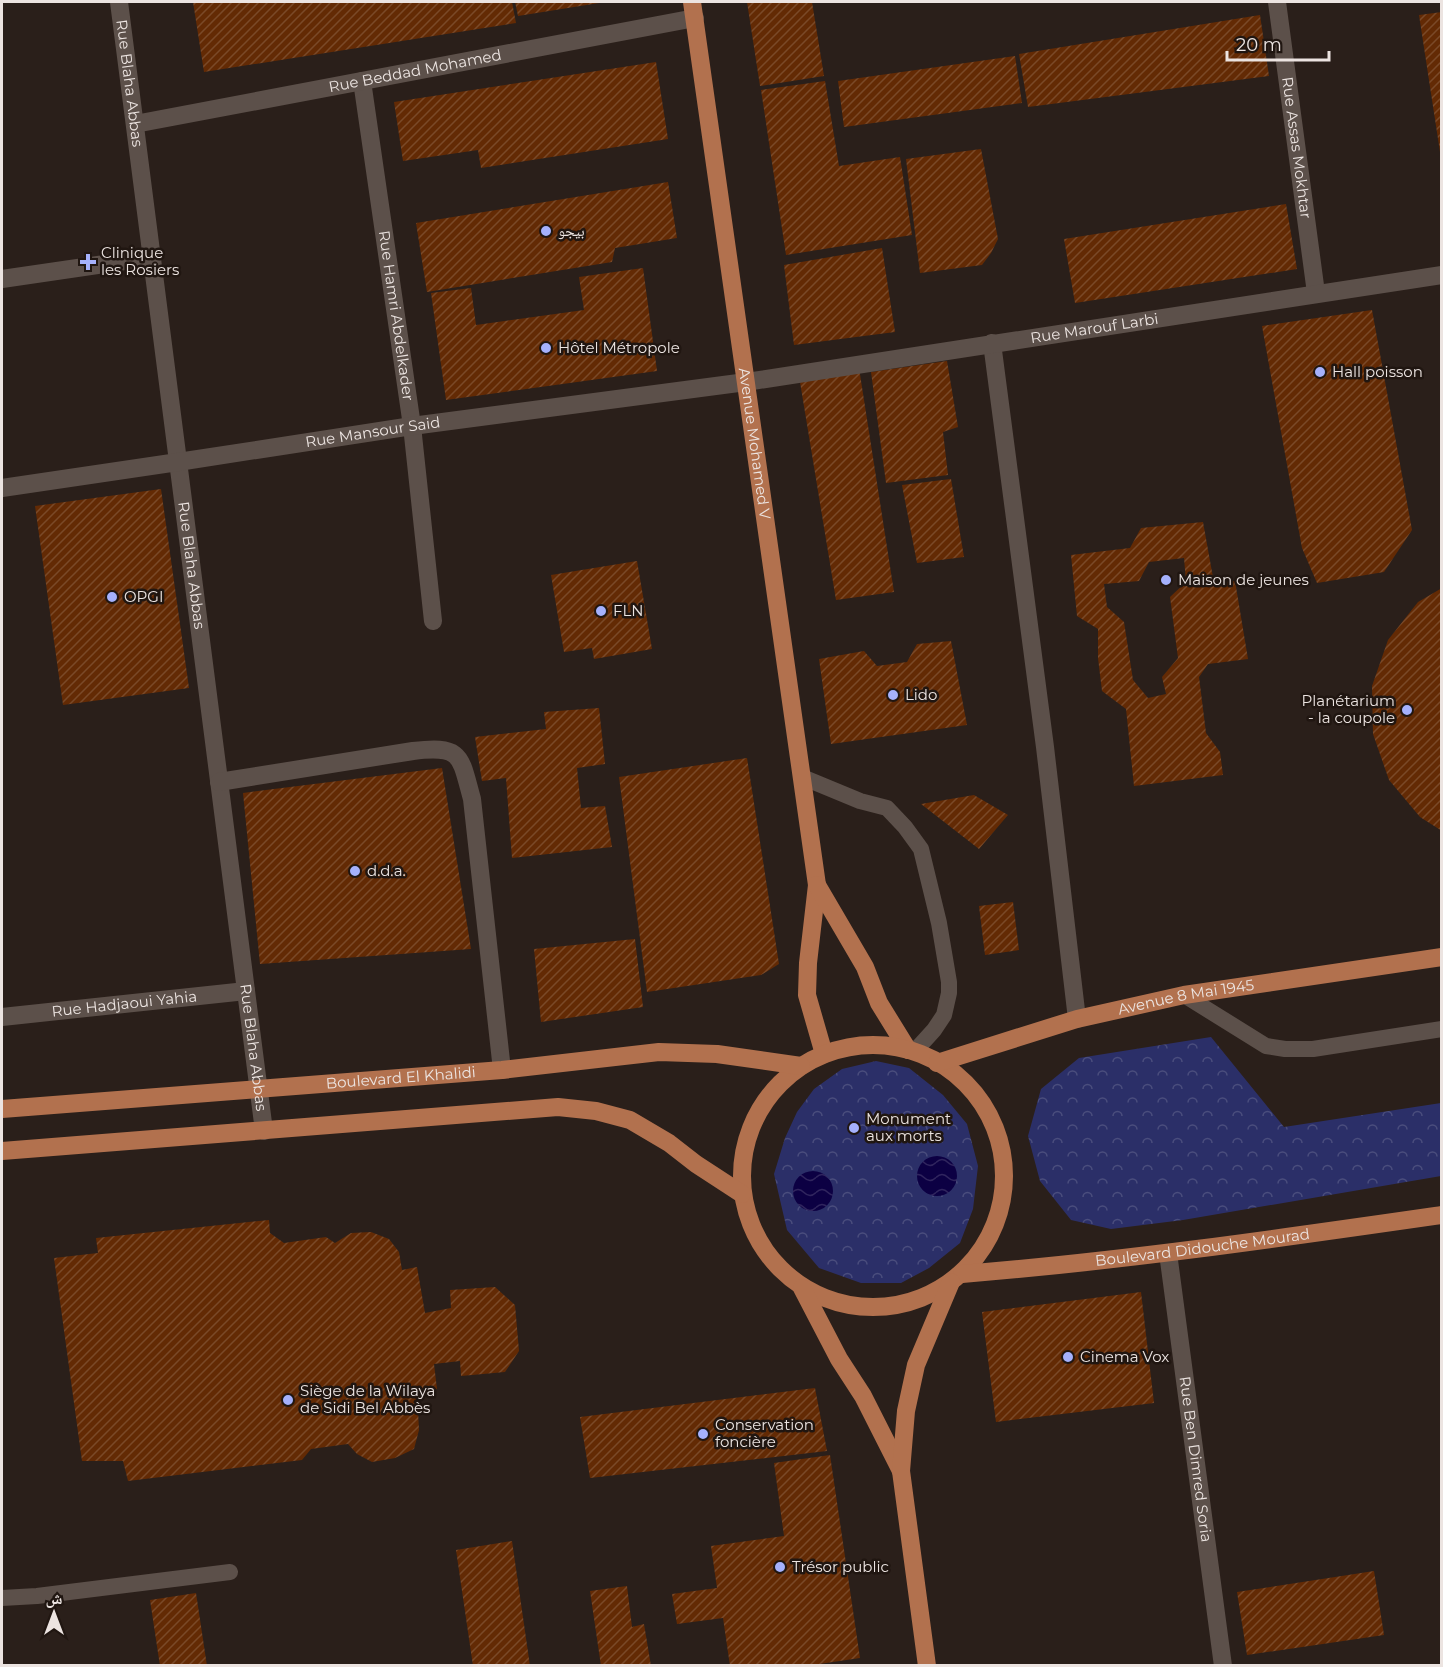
<svg xmlns="http://www.w3.org/2000/svg" width="1443" height="1667" viewBox="0 0 1443 1667" font-family="Montserrat,'Noto Naskh Arabic',sans-serif">
	<defs>
		<pattern id="park-crowns" width="20" height="18" patternUnits="userSpaceOnUse" patternTransform="scale(1.5)"><rect width="20" height="18" fill="#2b2f68"/><path d="M2 6a3 3 0 1 1 6 0M12 15a3 3 0 1 1 6 0" fill="none" stroke="#4a4d7d"/></pattern>
		<pattern id="water-waves" width="16" height="10" patternUnits="userSpaceOnUse" patternTransform="scale(1.5)"><rect width="16" height="10" fill="#0c0043"/><path d="M0 5q4-4 8 0t8 0" fill="none" stroke="#30255e"/></pattern>
		<pattern id="building-hatch" width="6" height="6" patternUnits="userSpaceOnUse" patternTransform="scale(1.5)"><rect width="6" height="6" fill="#632a04"/><path d="M-1 1l2-2M0 6l6-6M5 7l2-2" fill="none" stroke="#7a4928"/></pattern>
	</defs>
	<rect width="100%" height="100%" fill="#2a1f1a"/>
	<path fill="url(#park-crowns)" d="M1211,1037l73,90 157,-24v73l-258,44 -72,9 -40,-9 -31,-39 -12,-45 13,-47 38,-31z
		M876,1061l33,7 34,27 24,29 11,42 -5,43 -13,34 -31,25 -28,15h-40l-42,-15 -32,-38 -13,-56 11,-36 12,-26 17,-23 28,-20z"/>
	<path fill="url(#water-waves)" d="M917 1176a20 20 0 1 1 40 0a20 20 0 1 1-40 0Z
		M793 1191a20 20 0 1 1 40 0a20 20 0 1 1-40 0Z"/>
	<path fill="url(#building-hatch)" fill-rule="evenodd" d="M193,2h319l4,21 -312,49z
		M515,2h84v1l-81,13z
		M747,2h65l12,74 -64,10z
		M1442,12v140h-2l-21,-137z
		M1260,15l9,61 -241,31 -9,-53z
		M1015,56l7,47 -178,24 -6,-46z
		M656,62l12,77 -187,29 -3,-18 -75,11 -9,-59z
		M825,81l14,85 61,-9 12,78 -126,20 -25,-165z
		M981,149l17,90 -7,14 -9,12 -62,8 -14,-114z
		M668,182l9,56 -62,10 -3,14 -185,30 -11,-69z
		M1286,204l11,65 -222,34 -11,-64z
		M882,248l13,84 -101,13 -10,-80z
		M643,268l14,103 -211,29 -15,-107 40,-5 5,37 108,-15 -5,-33z
		M1372,310l40,220 -28,42 -67,11 -15,-35 -40,-222z
		M947,361l11,66 -15,5 5,43 -62,8 -15,-111z
		M859,368l35,224 -58,8 -37,-224z
		M951,479l13,78 -47,6 -15,-78z
		M161,489l28,199 -126,17 -28,-199z
		M1203,522l11,61 21,-2 13,78 -40,5 -9,13 7,56 14,19 3,23 -89,11 -8,-77 -24,-18 -4,-33v-29l-21,-13 -6,-61 59,-7 11,-20zM1184,558l2,24 -16,15 8,61 -16,19 4,17 -18,4 -15,-18 -9,-58 -17,-15 -3,-23 35,-3 10,-19z
		M637,561l15,88 -58,10 -2,-11 -28,4 -13,-77z
		M1442,588v243l-22,-14 -31,-37 -16,-46 -1,-48 16,-46 30,-38z
		M951,641l16,84 -136,19 -12,-85 45,-8 13,15 30,-4 10,-18z
		M599,708l6,56 -28,4 4,40 24,-2 7,41 -100,11 -6,-80 -24,3 -7,-44 71,-8 -2,-17z
		M747,758l32,206 -18,11 -114,17 -28,-215z
		M442,768l29,181 -211,15 -17,-171z
		M974,795l34,20 -29,34 -58,-45z
		M1013,902l6,48 -34,5 -6,-49z
		M635,939l8,68 -102,15 -7,-73z
		M269,1220l1,13 14,10 42,-6 9,6 16,-10 20,-1 18,7 10,13 3,18 15,-3 8,46 26,-5 -1,-18 45,-3 20,18 4,46 -14,21 -44,4 -1,-15 -26,3 3,25 -20,2 2,39 -5,19 -19,9 -23,4 -15,-8 -9,-10 -37,5 -9,11 -174,21 -5,-20h-41l-28,-203 44,-5 -2,-15z
		M1141,1292l13,111 -158,19 -14,-110z
		M815,1388l12,63 -237,27 -10,-61z
		M830,1455l30,203 -54,8h-76l-7,-48 -46,6 -5,-30 45,-6 -6,-42 73,-10 -10,-73z
		M512,1541l18,125h-57l-17,-116z
		M1374,1571l10,64 -137,20 -10,-63z
		M627,1586l5,41 12,-3 7,42h-50l-11,-75z
		M196,1593l11,73h-47l-10,-66z"/>
	<g fill="none" stroke-linecap="round" stroke-linejoin="round">
		<path stroke="#5c504a" stroke-width="16" d="M802,777l58,24 27,7 18,19 16,22 18,74 10,59v11l-5,22 -10,15 -20,22
			M1184,995l82,51 19,3h28l129,-20
			M2,1598l35,-2 193,-24"/>
		<g stroke="#5c504a" stroke-width="18">
			<path id="s1" d="M119,2l145,1129"/>
			<path id="s2" d="M1277,2l39,291"/>
			<path id="s3" d="M362,81l50,345 21,195"/>
			<path id="s4" d="M135,124l560,-106"/>
			<path d="M2,279l150,-22"/>
			<path d="M992,343l53,404 32,272"/>
			<path id="s5" d="M2,488l176,-26 234,-36 334,-44 696,-107"/>
			<path d="M219,782l194,-31c50,-6 47,5 59,48l30,271"/>
			<path id="s6" d="M2,1017l244,-26"/>
			<path id="s7" d="M1168,1253l55,413"/>
		</g>
		<g stroke="#b2714e" stroke-width="18">
			<path id="s8" d="M692,2l125,883 -9,78 -1,32 17,59"/>
			<path d="M817,885l48,82 14,36 29,47"/>
			<circle cx="873" cy="1176" r="131"/>
			<path id="s9" d="M937,1063l140,-44 107,-24 258,-38"/>
			<path id="s10" d="M2,1109l500,-39 157,-18 58,2 84,12"/>
			<path d="M2,1151l556,-44 38,4 34,9 39,23 27,21 46,30"/>
			<path id="s11" d="M962,1274c161,-13 320,-36 480,-59"/>
			<path d="M802,1288l37,71 24,37 38,75"/>
			<path d="M927,1666l-26,-195 5,-60 10,-46 35,-83"/>
		</g>
	</g>
	<g fill="#a5b1fc" stroke="#201611" stroke-width="2">
		<circle cx="546" cy="231" r="6"/>
		<path d="M85 253h6v6h6v6h-6v6h-6v-6h-6v-6h6z"/>
		<circle cx="546" cy="348" r="6"/>
		<circle cx="1320" cy="372" r="6"/>
		<circle cx="1166" cy="580" r="6"/>
		<circle cx="112" cy="597" r="6"/>
		<circle cx="601" cy="611" r="6"/>
		<circle cx="893" cy="695" r="6"/>
		<circle cx="1407" cy="710" r="6"/>
		<circle cx="355" cy="871" r="6"/>
		<circle cx="854" cy="1128" r="6"/>
		<circle cx="1068" cy="1357" r="6"/>
		<circle cx="288" cy="1400" r="6"/>
		<circle cx="703" cy="1434" r="6"/>
		<circle cx="780" cy="1567" r="6"/>
	</g>
	<g text-anchor="middle" stroke-width="5" stroke-linejoin="round" paint-order="stroke">
		<g font-size="15" fill="#ece4e1" stroke="#201611">
			<text dy="5" stroke="none"><textPath href="#s4" startOffset="285">Rue Beddad Mohamed</textPath></text>
			<text dy="5" stroke="none"><textPath href="#s1" startOffset="82">Rue Blaha Abbas</textPath></text>
			<text dy="5" stroke="none"><textPath href="#s2" startOffset="147">Rue Assas Mokhtar</textPath></text>
			<text dy="5" stroke="none"><textPath href="#s3" startOffset="237">Rue Hamri Abdelkader</textPath></text>
			<text dy="5" stroke="none"><textPath href="#s5" startOffset="1104">Rue Marouf Larbi</textPath></text>
			<text dy="5" stroke="none"><textPath href="#s5" startOffset="375">Rue Mansour Said</textPath></text>
			<text dy="5" stroke="none"><textPath href="#s8" startOffset="446">Avenue Mohamed V</textPath></text>
			<text dy="5" stroke="none"><textPath href="#s1" startOffset="568">Rue Blaha Abbas</textPath></text>
			<text dy="5" stroke="none"><textPath href="#s9" startOffset="258">Avenue 8 Mai 1945</textPath></text>
			<text dy="5" stroke="none"><textPath href="#s6" startOffset="123">Rue Hadjaoui Yahia</textPath></text>
			<text dy="5" stroke="none"><textPath href="#s1" startOffset="1054">Rue Blaha Abbas</textPath></text>
			<text dy="5" stroke="none"><textPath href="#s10" startOffset="400">Boulevard El Khalidi</textPath></text>
			<text dy="5" stroke="none"><textPath href="#s11" startOffset="242">Boulevard Didouche Mourad</textPath></text>
			<text dy="5" stroke="none"><textPath href="#s7" startOffset="208">Rue Ben Dimred Soria</textPath></text>
		</g>
		<g font-size="15" fill="#ece4e1" stroke="#201611" text-anchor="start">
			<text x="558" y="236">بيجو</text>
			<text x="101" y="258">Clinique<tspan x="101" dy="17">les Rosiers</tspan></text>
			<text x="558" y="353">Hôtel Métropole</text>
			<text x="1332" y="377">Hall poisson</text>
			<text x="1178" y="585">Maison de jeunes</text>
			<text x="124" y="602">OPGI</text>
			<text x="613" y="616">FLN</text>
			<text x="905" y="700">Lido</text>
			<text x="1395" y="706" text-anchor="end">Planétarium<tspan x="1395" dy="17">- la coupole</tspan></text>
			<text x="367" y="876">d.d.a.</text>
			<text x="866" y="1124">Monument<tspan x="866" dy="17">aux morts</tspan></text>
			<text x="1080" y="1362">Cinema Vox</text>
			<text x="300" y="1396">Siège de la Wilaya<tspan x="300" dy="17">de Sidi Bel Abbès</tspan></text>
			<text x="715" y="1430">Conservation<tspan x="715" dy="17">foncière</tspan></text>
			<text x="792" y="1572">Trésor public</text>
		</g>
	</g>
	<rect width="1443" height="1667" fill="none" stroke="#ece4e1" stroke-width="6"/>
	<g transform="translate(54 1613)" stroke="#201611" stroke-width="4.5" paint-order="stroke">
	<path d="M0-4.5L10 22L0 15L-10 22Z" fill="#ece4e1"/>
	<text y="-9" font-size="16" font-weight="bold" text-anchor="middle" fill="#ece4e1">ش</text>
	</g>
	<path d="M1227 51v9h102v-9" fill="none" stroke="#ece4e1" stroke-width="3"/>
	<text x="1236" y="51" font-size="18" fill="#ece4e1" stroke="#201611" stroke-width="4.5" paint-order="stroke">20 m</text>
</svg>
